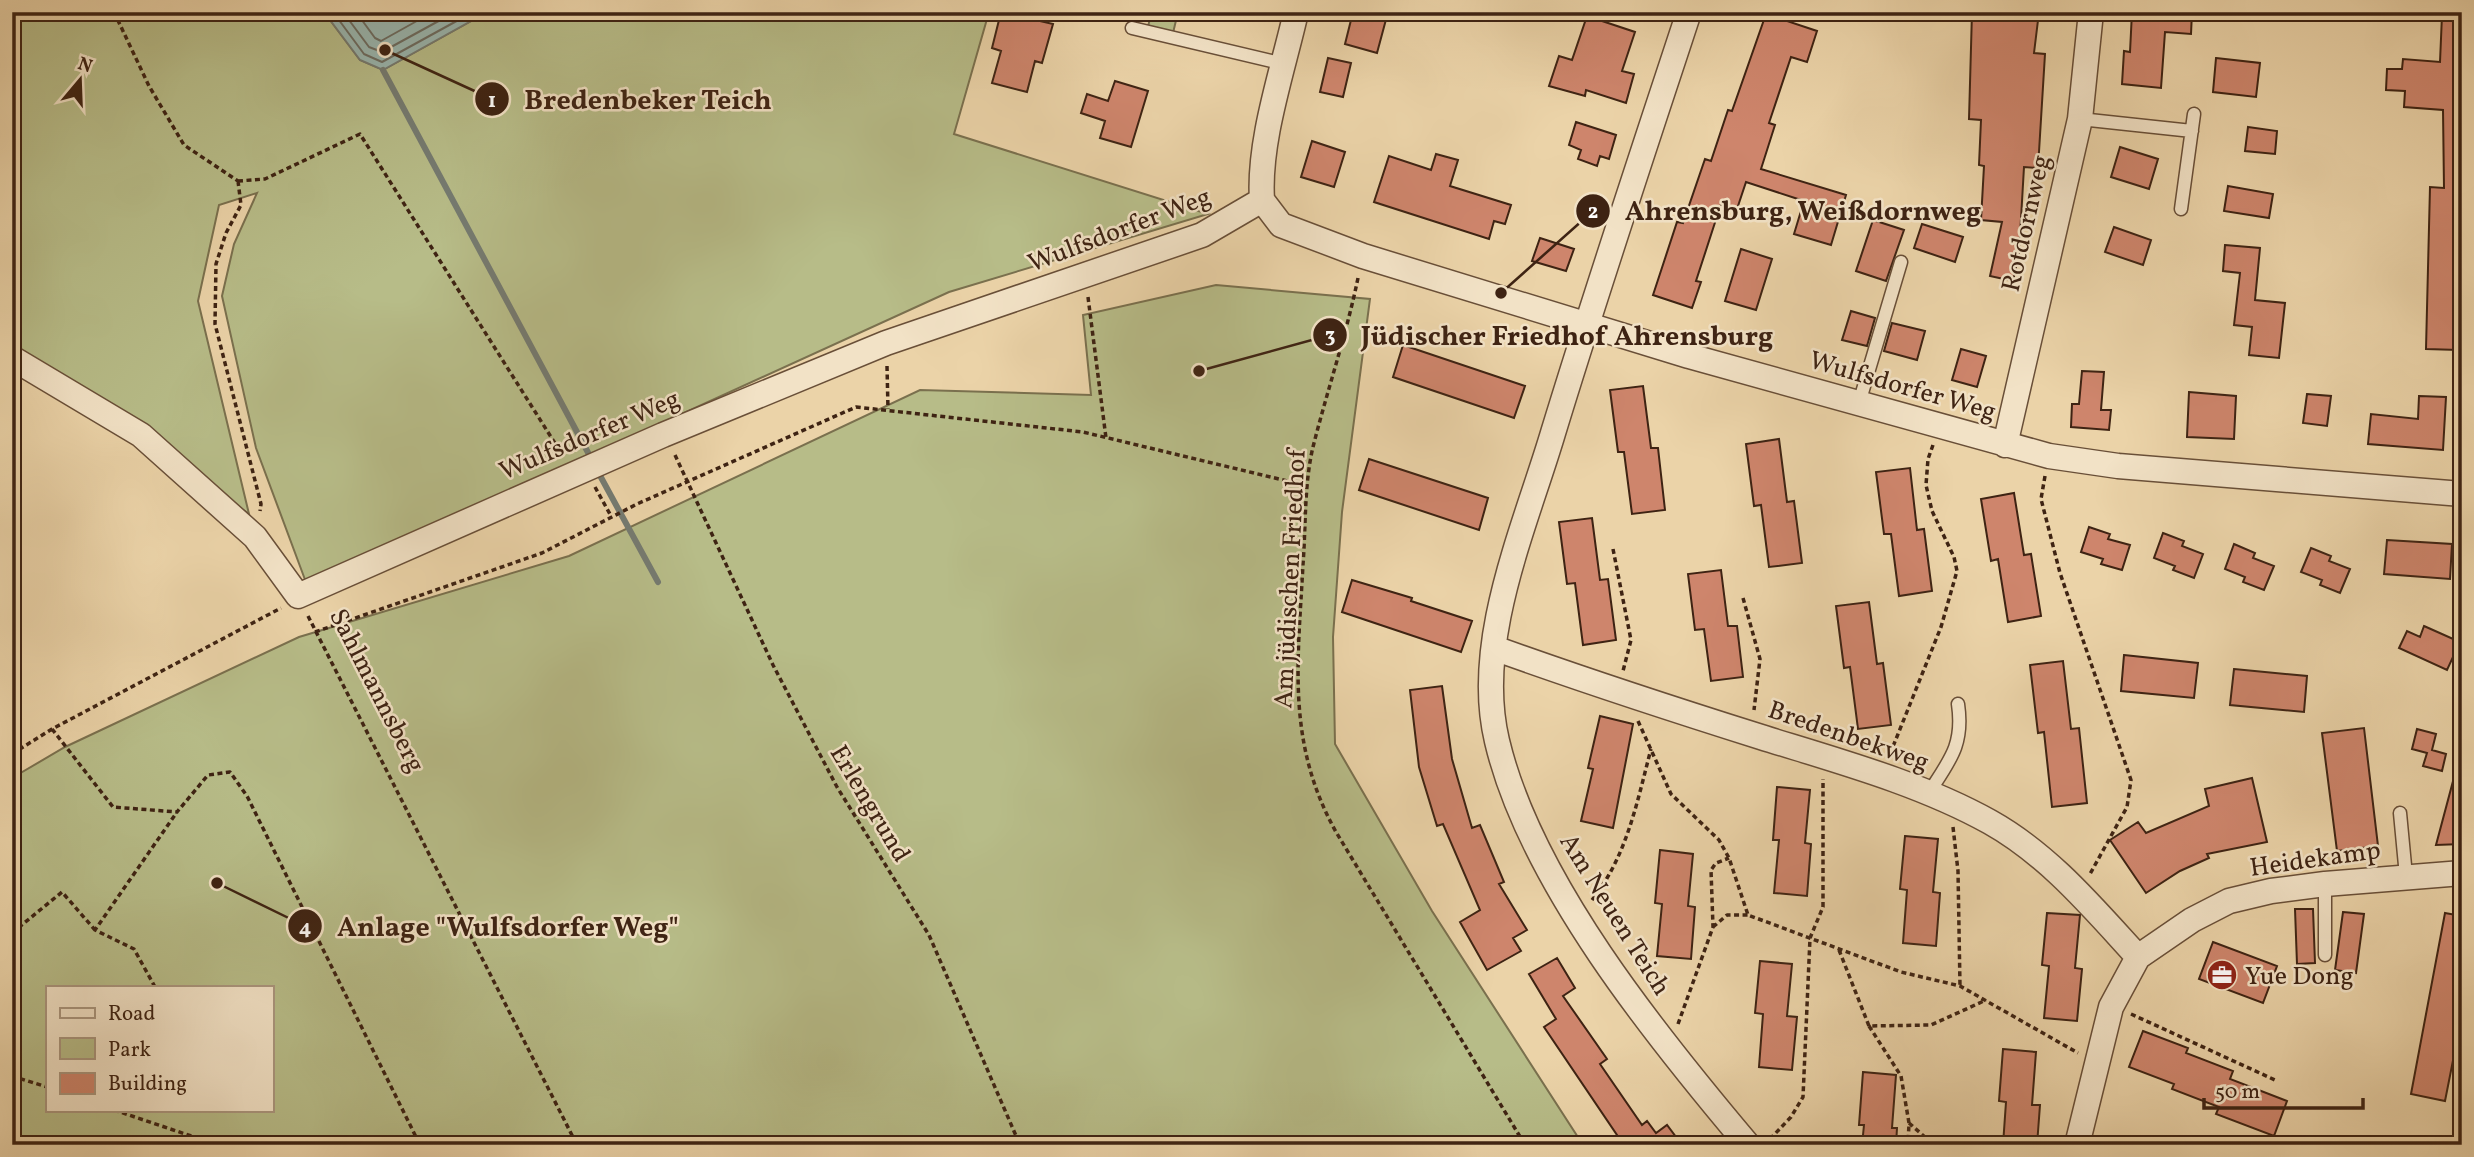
<svg xmlns="http://www.w3.org/2000/svg" width="2474" height="1157" viewBox="0 0 2474 1157" font-family="Vollkorn,serif">
	<rect width="100%" height="100%" fill="#ebd3a8"/>
	<filter id="stains"><feTurbulence type="fractalNoise" baseFrequency=".00286" numOctaves="4"/><feColorMatrix values="0 0 0 0 .2 0 0 0 0 .09 0 0 0 0 .02 0 0 0 .5 -.17"/></filter>
	<radialGradient id="worn" r=".72"><stop offset=".6" stop-color="#630" stop-opacity="0"/><stop offset="1" stop-color="#630" stop-opacity=".3"/></radialGradient>
	<path fill="#b7bc88" stroke="#7a704e" stroke-width="2" fill-rule="evenodd" d="M12,12h312l36,48 23,10 97,-54 2,-4h507l-35,122 254,80 -259,78 -642,293 -51,-137 -34,-152 12,-52 23,-51 -38,12 -21,96 51,213 -237,-168z
		M1152,12h26l-5,21 -25,-7z
		M1216,285l154,14 -28,213 -9,125 2,107 97,167 151,234h-1571v-367l53,-31 234,-110 270,-81 351,-166 171,5 -8,-80zM271,987v123h-224v-123z"/>
	<path fill="#99b6af" stroke="#757b71" stroke-width="2" d="M324,12h158l-2,4 -97,54 -23,-10z"/>
	<g fill="none" stroke-linecap="round" stroke-linejoin="round">
		<path stroke="#6c6c61" stroke-width="2" d="M333,12l31,42 18,8 91,-50
			M343,12l26,35 13,5 73,-40
			M356,12l19,26 6,3 52,-29"/>
		<path stroke="#757b71" stroke-width="6" d="M383,70l209,390
			M597,470l61,112"/>
	</g>
	<path fill="#ce856c" stroke="#3e2313" stroke-width="2" d="M1001,12l52,12 -11,39 -7,-2 -8,31 -35,-9 9,-32 -9,-3z
		M1353,12h35l-11,41 -32,-9z
		M1972,12h67l-5,41 11,1 -7,114 -14,-1 -5,86 -6,28 -23,-5 12,-54 -21,-2 3,-54 -5,-1 2,-45 -12,-1z
		M2132,12h60l-1,22 -26,-2 -4,56 -39,-4 2,-33 6,1z
		M1766,14l51,17 -10,31 -16,-5 -22,66 6,2 -14,44 85,26 -15,50 -37,-11 10,-33 -58,-19 -9,27 -16,-5 -25,77 5,1 -9,26 -39,-13 24,-73 6,1 22,-64 6,2 17,-51 4,1z
		M2442,15l20,1 -3,334 -33,-1 4,-162 14,1 -1,-78 -39,-3 1,-16 -19,-1 1,-21h15l1,-10 37,3z
		M1587,16l48,16 -13,39 12,3 -8,29 -40,-13 -1,6 -36,-10 10,-30 13,4z
		M1328,58l23,5 -8,34 -23,-5z
		M2216,58l44,5 -4,34 -43,-5z
		M1115,81l33,10 -17,56 -31,-9 5,-17 -24,-8 6,-19 21,7z
		M1576,122l40,13 -7,24 -9,-3 -3,10 -19,-7 3,-9 -12,-5z
		M2248,127l29,4 -2,23 -30,-3z
		M1312,141l33,11 -11,35 -33,-10z
		M2120,147l38,12 -9,30 -38,-12z
		M1436,154l22,6 -8,26 61,19 -6,19 -11,-3 -5,18 -115,-37 15,-46 42,14z
		M2228,186l45,8 -4,24 -45,-7z
		M1873,220l31,10 -18,51 -30,-10z
		M1922,224l41,13 -8,25 -41,-14z
		M2114,227l37,13 -8,25 -38,-13z
		M1540,238l34,11 -8,22 -34,-10z
		M2225,245l35,3 -5,52 30,3 -6,55 -30,-3 3,-28 -18,-2 6,-52 -17,-2z
		M1741,249l31,10 -16,51 -31,-9z
		M1851,311l24,7 -8,28 -25,-6z
		M1892,323l33,8 -8,29 -33,-9z
		M1403,345l122,41 -11,32 -121,-41z
		M1961,349l25,7 -9,31 -25,-7z
		M2082,371l22,1 -3,38h10l-2,20 -38,-3 1,-23h7z
		M1643,386l8,62h7l7,62 -33,4 -8,-62h-6l-8,-62z
		M2189,392l47,4 -2,43 -47,-2z
		M2307,394l24,2 -4,30 -24,-3z
		M2419,396l27,1 -3,53 -75,-6 3,-30 47,5z
		M1779,439l8,63 7,-1 8,62 -33,4 -8,-62 -7,1 -8,-62z
		M1369,459l119,39 -9,32 -120,-40z
		M1910,468l7,62 7,-1 8,62 -33,5 -8,-62h-7l-8,-62z
		M2014,493l10,62 7,-1 10,62 -33,6 -10,-63 -7,2 -10,-62z
		M1592,518l8,62 8,-1 8,61 -33,5 -8,-62 -8,1 -8,-62z
		M2089,527l21,7 -2,5 22,6 -8,25 -21,-6 2,-5 -22,-7z
		M2163,533l21,8 -2,5 21,8 -9,24 -21,-8 2,-4 -21,-8z
		M2387,540l65,4 -2,35 -66,-5z
		M2234,544l21,9 -2,5 21,8 -10,24 -21,-8 2,-5 -20,-8z
		M2311,548l20,8 -2,5 21,8 -10,24 -20,-8 2,-5 -21,-8z
		M1721,570l7,56h9l6,51 -32,4 -7,-52 -9,1 -7,-56z
		M1352,580l60,18 -1,3 61,20 -11,31 -119,-40z
		M1869,602l8,62 6,-1 8,62 -33,4 -8,-62 -6,1 -8,-62z
		M2424,626l36,16 -13,28 -48,-22 8,-17 13,6z
		M2124,655l74,8 -4,35 -73,-7z
		M2063,661l8,68 8,-1 8,75 -35,4 -8,-75 -6,1 -8,-68z
		M2234,669l73,7 -3,36 -74,-7z
		M1442,686l10,73 20,69 8,-3 24,57 -5,2 28,46 -14,8 8,13 -34,19 -27,-48 20,-12 -37,-86 -6,2 -18,-59 -9,-77z
		M1600,716l33,8 -20,104 -32,-7 12,-52 -5,-1z
		M2364,728l14,118 -41,5 -15,-118z
		M2417,729l19,5 -4,16 14,4 -4,17 -19,-5 4,-13 -15,-4z
		M2456,770l6,1v73l-26,1z
		M2252,778l15,64 -60,12 2,4 -29,13 -34,22 -36,-53 28,-18 8,11 63,-27 -4,-17z
		M1777,787l33,3 -5,53 6,1 -4,52 -33,-3 5,-53h-6z
		M1905,836l33,3 -5,53 7,1 -4,53 -33,-3 4,-53 -7,-1z
		M1660,850l33,4 -5,52 7,1 -4,52 -34,-3 5,-52 -7,-1z
		M2295,909h18l2,54 -18,1z
		M2343,912l21,2 -8,59 -21,-3z
		M2047,913l33,2 -5,53 7,1 -5,52 -33,-3 5,-52 -7,-1z
		M2445,913l17,3v99l-17,86 -34,-7z
		M2213,942l64,24 -14,37 -64,-24z
		M1557,958l18,30 -12,8 44,63 -7,5 42,61 5,-4 9,12 11,-8 15,20h-65l4,-4 -77,-114 12,-8 -27,-45z
		M1760,961l32,3 -5,52 10,1 -5,53 -33,-3 4,-53 -8,-1z
		M2143,1031l45,17 -2,5 47,18 -3,8 57,22 -13,35 -58,-22 3,-7 -47,-18 2,-5 -45,-17z
		M2003,1049l33,3 -4,53h8l-3,40h-34l3,-43 -7,-1z
		M1863,1072l33,3 -4,53h5l-1,17h-34l2,-20h-5z"/>
	<g fill="none" stroke-linecap="round" stroke-linejoin="round">
		<g stroke="#694f38" stroke-width="15">
			<path id="service" d="M1132,28l152,36
				M2080,119l112,12
				M2181,209l13,-95
				M1859,403l42,-141
				M1928,794c22,-34 36,-49 30,-90
				M2400,813l6,63
				M2325,884v71"/>
		</g>
		<g stroke="#694f38" stroke-width="27">
			<path id="minor" d="M1689,12c-46,140 -93,280 -136,421 -28,94 -80,209 -56,308 33,140 159,295 251,404
				M1262,200l19,25 82,31 326,100 360,100 69,10 344,28
				M1262,200c-4,-59 21,-130 34,-188
				M12,358l129,77 114,102 43,59 365,-161 223,-92 316,-108 60,-35
				M2005,445l75,-326 11,-107
				M1494,648c89,32 178,61 267,89 77,24 159,46 229,85 59,33 103,86 148,135
				M2077,1145l34,-138 27,-50 54,-37 37,-19 42,-10 54,-7 137,-11"/>
		</g>
		<path stroke="#3e2313" stroke-width="3.5" stroke-dasharray="5 3.5" stroke-linecap="butt" d="M114,12l35,74 35,59 54,36
			M238,181l27,-2 95,-45 203,322
			M238,181l3,24 -15,28 -10,31 -1,60 46,180 -1,7
			M1358,278c-12,58 -31,113 -45,169 -9,38 -7,78 -10,117 -5,98 -17,178 33,268l189,313
			M1088,297l18,141
			M887,366l1,43
			M675,455l98,210 64,122 92,148 91,210
			M2045,476l-4,23 19,74 71,207 -4,27 -37,67
			M595,487l16,29
			M1613,549l18,91 -8,31
			M1743,598l17,61 -6,51
			M308,616l269,529
			M315,632l227,-79 95,-49 219,-97 227,25 225,54
			M1638,721l33,73 48,46 10,18 19,57 153,57 59,14 118,67
			M52,729l61,78 64,5 31,-37 22,-3 17,24 173,349
			M12,754l40,-25 229,-121
			M1890,754l51,-127 16,-56 -3,-14 -22,-46 -6,-26 2,-26 5,-14
			M1953,827l5,44 2,115
			M1592,900c35,-44 45,-98 59,-151
			M1713,927l14,-12h21
			M12,933l50,-41 33,38
			M1839,950l30,76 62,-1 55,-25
			M155,987l-21,-38 -39,-19 82,-118
			M2131,1014l144,66
			M1678,1024l35,-97 -2,-57 5,-7 13,-5
			M1869,1026l32,50 8,47 -1,22
			M12,1076l35,11
			M114,1110l104,35
			M1909,1123l25,22
			M1770,1139l21,-22 12,-20 7,-159 13,-31v-128"/>
		<use href="#service" stroke="#f2e2c6" stroke-width="12"/>
		<use href="#minor" stroke="#f2e2c6" stroke-width="24"/>
	</g>
	<defs>
		<g id="office-disc" transform="scale(1.575)"><circle r="9.5" fill="#8f2418" stroke="#f2e2c6"/><path d="M-6-3h4V-5.5h4V-3h4V5H-6ZM-1-4.5V-3h2v-1.5ZM-6 0V1H6V0Z" fill="#fff"/></g>
	</defs>
	<g fill-rule="evenodd">
		<use href="#office-disc" x="2222" y="975"/>
	</g>
	<g text-anchor="middle" stroke-width="5" stroke-linejoin="round" paint-order="stroke">
		<g font-size="26" fill="#3e2313" stroke="#f2e2c6">
			<text transform="translate(2025 223) rotate(-77)" y="9">Rotdornweg</text>
			<text transform="translate(1119 229) rotate(-21)" y="9">Wulfsdorfer Weg</text>
			<text transform="translate(1903 385) rotate(16)" y="9">Wulfsdorfer Weg</text>
			<text transform="translate(589 434) rotate(-23)" y="9">Wulfsdorfer Weg</text>
			<text transform="translate(1289 579) rotate(-87)" y="9">Am jüdischen Friedhof</text>
			<text transform="translate(378 690) rotate(63)" y="9">Sahlmannsberg</text>
			<text transform="translate(1849 735) rotate(19)" y="9">Bredenbekweg</text>
			<text transform="translate(871 803) rotate(59)" y="9">Erlengrund</text>
			<text transform="translate(2315 858) rotate(-8)" y="9">Heidekamp</text>
			<text transform="translate(1616 914) rotate(58)" y="9">Am Neuen Teich</text>
		</g>
		<g font-size="26" fill="#3e2313" stroke="#f2e2c6" text-anchor="start">
			<text x="2245" y="984">Yue Dong</text>
		</g>
	</g>
	<path fill="none" stroke="#3e2313" stroke-width="2.5" d="M385 50L492 99M1501 293L1593 211M1199 371L1330 335M217 883L305 926"/>
	<g fill="#3e2313" stroke="#f2e2c6" stroke-width="2.5">
		<circle cx="385" cy="50" r="7"/>
		<circle cx="1501" cy="293" r="7"/>
		<circle cx="1199" cy="371" r="7"/>
		<circle cx="217" cy="883" r="7"/>
		<circle cx="492" cy="99" r="18"/>
		<circle cx="1593" cy="211" r="18"/>
		<circle cx="1330" cy="335" r="18"/>
		<circle cx="305" cy="926" r="18"/>
	</g>
	<g font-size="21" text-anchor="middle" font-weight="bold" fill="#fff">
		<text x="492" y="107">1</text>
		<text x="1593" y="218">2</text>
		<text x="1330" y="342">3</text>
		<text x="305" y="934">4</text>
	</g>
	<g font-size="28" text-anchor="middle" font-weight="bold" fill="#3e2313" stroke="#f2e2c6" stroke-width="5" stroke-linejoin="round" paint-order="stroke">
		<text x="648" y="109">Bredenbeker Teich</text>
		<text x="1803" y="220">Ahrensburg, Weißdornweg</text>
		<text x="1567" y="345">Jüdischer Friedhof Ahrensburg</text>
		<text x="508" y="936">Anlage "Wulfsdorfer Weg"</text>
	</g>
	<rect width="2474" height="1157" fill="none" stroke="#ebd3a8" stroke-width="42"/>
	<rect x="14" y="14" width="2446" height="1129" fill="none" stroke="#3e2313" stroke-width="3.5"/>
	<rect x="21" y="21" width="2432" height="1115" fill="none" stroke="#3e2313" stroke-width="2"/>
	<rect x="46" y="986" width="228" height="126" fill="#f2e2c6" stroke="#aa967e" stroke-width="2"/>
	<rect x="60" y="1008" width="35" height="10" fill="#f2e2c6" stroke="#aa967e" stroke-width="2"/>
	<text x="108" y="1020" font-size="21" fill="#3e2313">Road</text>
	<rect x="60" y="1038" width="35" height="21" fill="#b7bc88" stroke="#aa967e" stroke-width="2"/>
	<text x="108" y="1056" font-size="21" fill="#3e2313">Park</text>
	<rect x="60" y="1073" width="35" height="21" fill="#ce856c" stroke="#aa967e" stroke-width="2"/>
	<text x="108" y="1090" font-size="21" fill="#3e2313">Building</text>
	<g transform="translate(80 80) rotate(19)" stroke="#f2e2c6" stroke-width="5" paint-order="stroke">
	<path d="M0-5L12 26L0 18L-12 26Z" fill="#3e2313"/>
	<text y="-10" font-size="19" font-weight="bold" text-anchor="middle" fill="#3e2313">N</text>
	</g>
	<path d="M2204 1098v10h159v-10" fill="none" stroke="#3e2313" stroke-width="3.5"/>
	<text x="2215" y="1098" font-size="21" fill="#3e2313" stroke="#f2e2c6" stroke-width="5" paint-order="stroke">50 m</text>
	<rect width="100%" height="100%" filter="url(#stains)"/>
	<rect width="100%" height="100%" fill="url(#worn)"/>
</svg>
